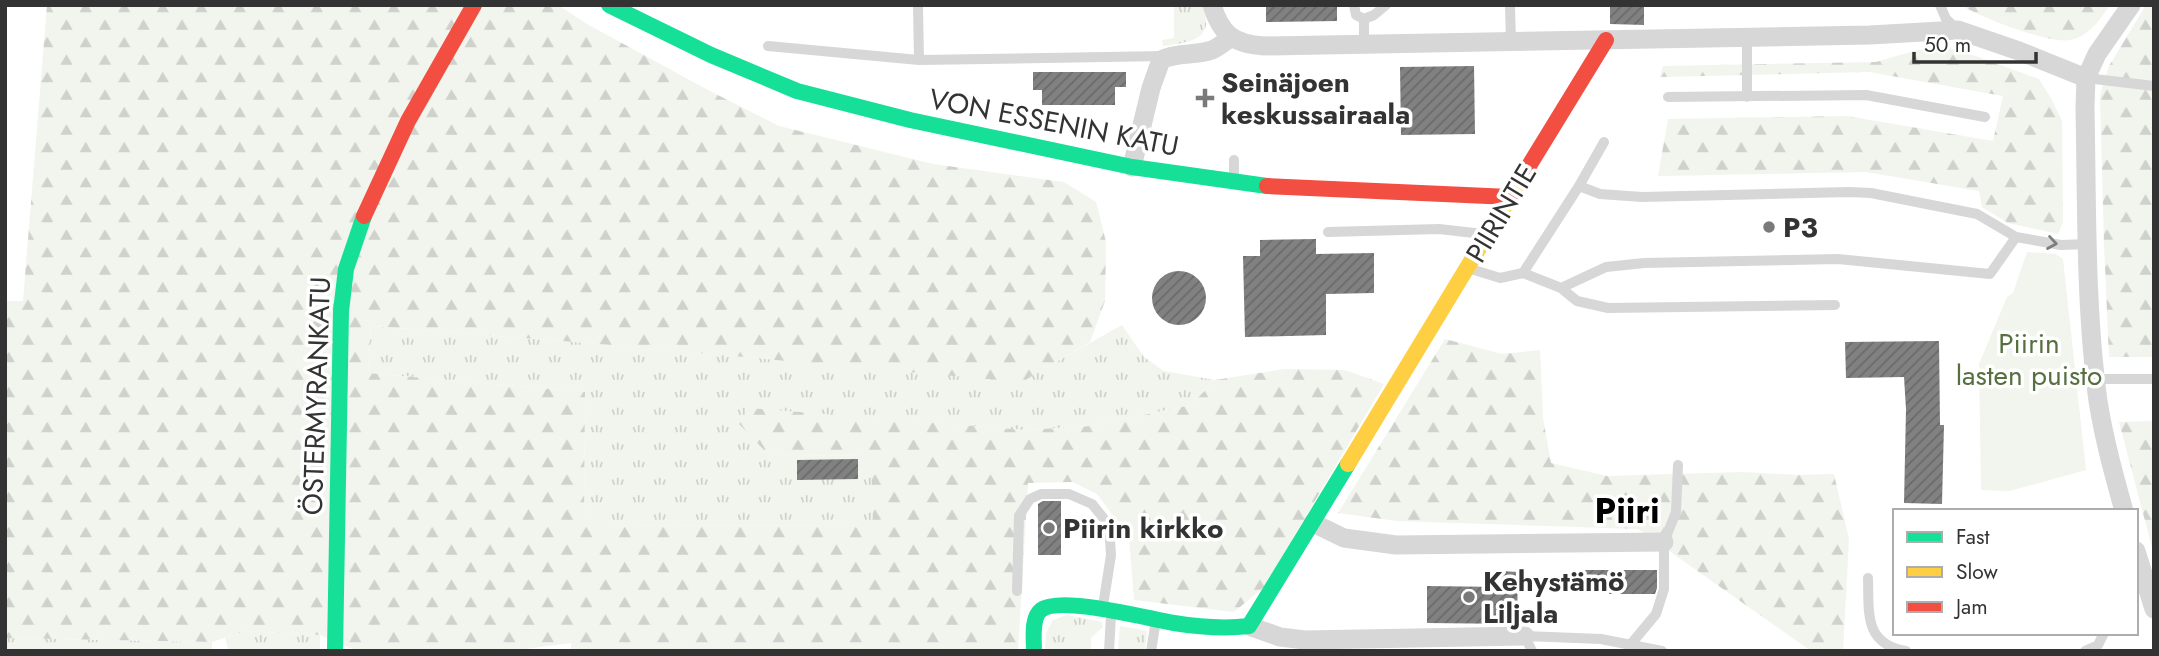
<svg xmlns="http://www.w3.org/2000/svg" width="2159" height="656" viewBox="0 0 2159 656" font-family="Jost,sans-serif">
	<defs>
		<pattern id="grass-tufts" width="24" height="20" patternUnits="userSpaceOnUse" patternTransform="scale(1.75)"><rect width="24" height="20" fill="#f1f5ed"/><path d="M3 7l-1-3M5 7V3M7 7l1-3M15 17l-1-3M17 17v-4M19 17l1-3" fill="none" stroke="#cfd2cc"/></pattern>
		<pattern id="forest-firs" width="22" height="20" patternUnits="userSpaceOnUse" patternTransform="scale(1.75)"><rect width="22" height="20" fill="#f1f5ed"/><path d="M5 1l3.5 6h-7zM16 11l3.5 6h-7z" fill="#cfd2cc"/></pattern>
		<pattern id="building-hatch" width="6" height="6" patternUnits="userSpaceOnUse" patternTransform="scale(1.75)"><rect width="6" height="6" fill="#818181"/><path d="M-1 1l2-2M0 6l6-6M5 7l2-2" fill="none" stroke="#6a6a6a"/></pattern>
	</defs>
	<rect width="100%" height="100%" fill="#fff"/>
	<path fill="url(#grass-tufts)" d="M1174,5h28c15,35 -13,37 -39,41l-1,-6 12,-2z
		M1122,325l22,32 20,14 51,9 -24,25 -100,21 -67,4 -154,-12 -105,33 24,5 83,-1 2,70 -290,1 1,-134 -217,-19 3,-47 216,17 435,38z
		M1067,615l35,7 1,5 -12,11v13h-46l1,-18 7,-13z
		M1120,626l27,5 -2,20h-27z
		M246,631l74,4v16h-91l-4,-13z
		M5,638l207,4v9h-207z
		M667,643l67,1v7h-67z"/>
	<path fill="url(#forest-firs)" d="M47,5h511l29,19 119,65 73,37 154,38 131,18 32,20 10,40 -1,59 -15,41 -68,40 -435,-39 -216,-17 -3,47 217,19 -1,134 289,-1 -2,-70 -82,1 -24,-5 -26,-27 10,-16 275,22 67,-4 100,-21 24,-25 69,-11 61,1 39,14 -120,203 -30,25 -100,-12 -5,-63 -32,-43 -24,-12 -45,1 -10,168h-284v-7l-163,-1 -61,8h-153l-37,-16 -74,-4 -34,11 -207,-4v-337h18z
		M1961,5h149c-10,15 -22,32 -40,35 -22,4 -90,-23 -109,-35z
		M2146,5h8v352h-45l-5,-113 -4,-149 9,-29z
		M1942,47l17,3 80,29 13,21 10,21 1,101 -5,12 -50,-11 -26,-16 -3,-16 -113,-19 -208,4 10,-57 179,-3 146,25 10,-45 -134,-24 -209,5 3,-11 213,-4 41,-12z
		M1445,339l57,15 38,-4 3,68 8,45 56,13 135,-4 56,3 36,-1 15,65 -6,112h-32l-173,-122 -241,-8 -59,-8z
		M2154,421v134l-35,-133z"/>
	<path fill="#f1f5ed" d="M2027,252l29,2 7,5 23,211 -76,21 -29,-1 -2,-126 28,-67 6,-4z
		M571,643h96v8h-96z"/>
	<path fill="url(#building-hatch)" d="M1266,5h71v16l-71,1z
		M1610,5h34v20l-34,-1z
		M1474,66l1,68 -74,1 -1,-68z
		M1033,72h93v15h-11v18h-73v-15h-9z
		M1316,239v15l58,-1v40l-48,1v41l-81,2 -2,-81h17v-16z
		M1152 298a27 27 0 1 1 54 0a27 27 0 1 1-54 0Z
		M1939,341l1,84h4l-2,79 -38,-1 2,-94 -2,-32 -58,1 -1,-36z
		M858,459v20l-61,1v-20z
		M1043,501h18v54h-23v-51z
		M1579,570h78v18l-2,6h-76z
		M1501,571l17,1 -1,52 -90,-1v-37l74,1z"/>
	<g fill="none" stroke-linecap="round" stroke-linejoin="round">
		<path stroke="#d7d7d7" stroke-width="10" d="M918,5l1,55 246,-4
			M1354,5l2,10 8,4
			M1510,5l1,37
			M1940,5l6,14 12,11
			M1364,19l10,-4 12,-10
			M1364,19v25
			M768,46l151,14
			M2086,78l68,8
			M1668,97l198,-2 119,22
			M1747,97v-60
			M1234,178v-18
			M1579,186l21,8 42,3 207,-5 22,1 106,21 39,23 45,8 27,-1
			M1328,232l111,-3 44,5
			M1471,269l29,9 23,-5 38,15 45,-21 38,-4 194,-4 152,15 26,-37
			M1523,273l56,-87 25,-44
			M1561,288l16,13 31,7 227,-3
			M2095,379h59
			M1868,578c1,35 -4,66 38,73
			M1017,591l2,-75 11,-17 11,-5h28l23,10 17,21 2,30 -8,51
			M1631,644l25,-30 8,-25v-47l12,-30 2,-47
			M1109,651l2,-36
			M1151,651l5,-31
			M1532,651l-7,-15 76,3 61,12
			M2085,651l13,-6 6,-12"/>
		<path stroke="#d7d7d7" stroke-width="19" d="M1212,5c9,29 21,39 52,41l606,-11 88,-5 61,21 67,27
			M1132,167l19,-79 10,-28c16,-8 34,-4 51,-10 7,-3 13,-8 19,-13
			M2124,511c-10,-36 -20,-72 -26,-110 -13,-96 -11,-196 -13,-294l1,-29 11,-24 34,-49
			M1313,523l31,15 52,7 268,-3
			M2136,551l18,58
			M1249,626l31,11 25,3 220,-4"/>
		<path stroke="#16e098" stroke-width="16" d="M609,5l102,50 86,36 113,29 222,47 135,19
			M335,651l6,-340 5,-42 18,-53
			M1034,651c0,-12 -3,-33 7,-41 19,-15 108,9 133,13 25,4 50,6 75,3l99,-162"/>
		<path stroke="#ffcf43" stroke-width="16" d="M1348,464l179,-295"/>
		<path stroke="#f24e42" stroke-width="16" d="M1527,169l79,-129
			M1267,186l243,11
			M364,216l44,-95 66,-116"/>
	</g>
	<defs><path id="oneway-chevron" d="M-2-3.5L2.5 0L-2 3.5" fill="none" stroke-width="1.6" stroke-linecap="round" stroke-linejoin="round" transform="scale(1.75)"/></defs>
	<use stroke="#7d7d7d" href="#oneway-chevron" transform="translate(2052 243) rotate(9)"/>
	<g fill="#7a7a7a" stroke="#fff" stroke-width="2.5">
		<path d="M1201.5 87.5h7v7h7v7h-7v7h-7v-7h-7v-7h7z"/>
		<circle cx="1769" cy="227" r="7"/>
		<circle cx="1049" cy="528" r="7"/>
		<circle cx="1469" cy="597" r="7"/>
	</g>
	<g text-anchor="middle" stroke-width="7" stroke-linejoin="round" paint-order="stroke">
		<g font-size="28" font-weight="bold" fill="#333" stroke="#fff" text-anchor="start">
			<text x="1221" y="92">Seinäjoen<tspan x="1221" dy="32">keskussairaala</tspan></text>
			<text x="1783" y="237">P3</text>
			<text x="1063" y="538">Piirin kirkko</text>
			<text x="1483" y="591">Kehystämö<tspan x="1483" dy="32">Liljala</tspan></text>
		</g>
		<g font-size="28" fill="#333" stroke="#fff">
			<text transform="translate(1054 122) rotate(11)" y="10">VON ESSENIN KATU</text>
			<text transform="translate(1501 213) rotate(-59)" y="10">PIIRINTIE</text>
			<text transform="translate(316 396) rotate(-88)" y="10">ÖSTERMYRANKATU</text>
		</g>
		<g font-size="28" fill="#56703f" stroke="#fff">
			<text x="2029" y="353">Piirin<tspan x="2029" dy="32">lasten puisto</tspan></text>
		</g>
		<g font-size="35" font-weight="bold" fill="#000" stroke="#fff">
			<text x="1627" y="523">Piiri</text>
		</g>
	</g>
	<rect width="2159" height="656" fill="none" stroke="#333333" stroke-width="14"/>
	<rect x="1893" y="509" width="245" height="126" fill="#ffffff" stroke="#adadad" stroke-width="2"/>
	<rect x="1907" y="532" width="35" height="10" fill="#16e098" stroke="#adadad" stroke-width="2"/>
	<text x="1956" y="544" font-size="21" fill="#333333">Fast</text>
	<rect x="1907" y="567" width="35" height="10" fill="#ffcf43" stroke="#adadad" stroke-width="2"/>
	<text x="1956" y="579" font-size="21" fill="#333333">Slow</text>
	<rect x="1907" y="602" width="35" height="10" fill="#f24e42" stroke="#adadad" stroke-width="2"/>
	<text x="1956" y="614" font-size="21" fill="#333333">Jam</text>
	<path d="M1914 52v10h122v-10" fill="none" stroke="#333333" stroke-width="3.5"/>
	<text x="1924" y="52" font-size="21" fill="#333333" stroke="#ffffff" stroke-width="5" paint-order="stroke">50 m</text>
</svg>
